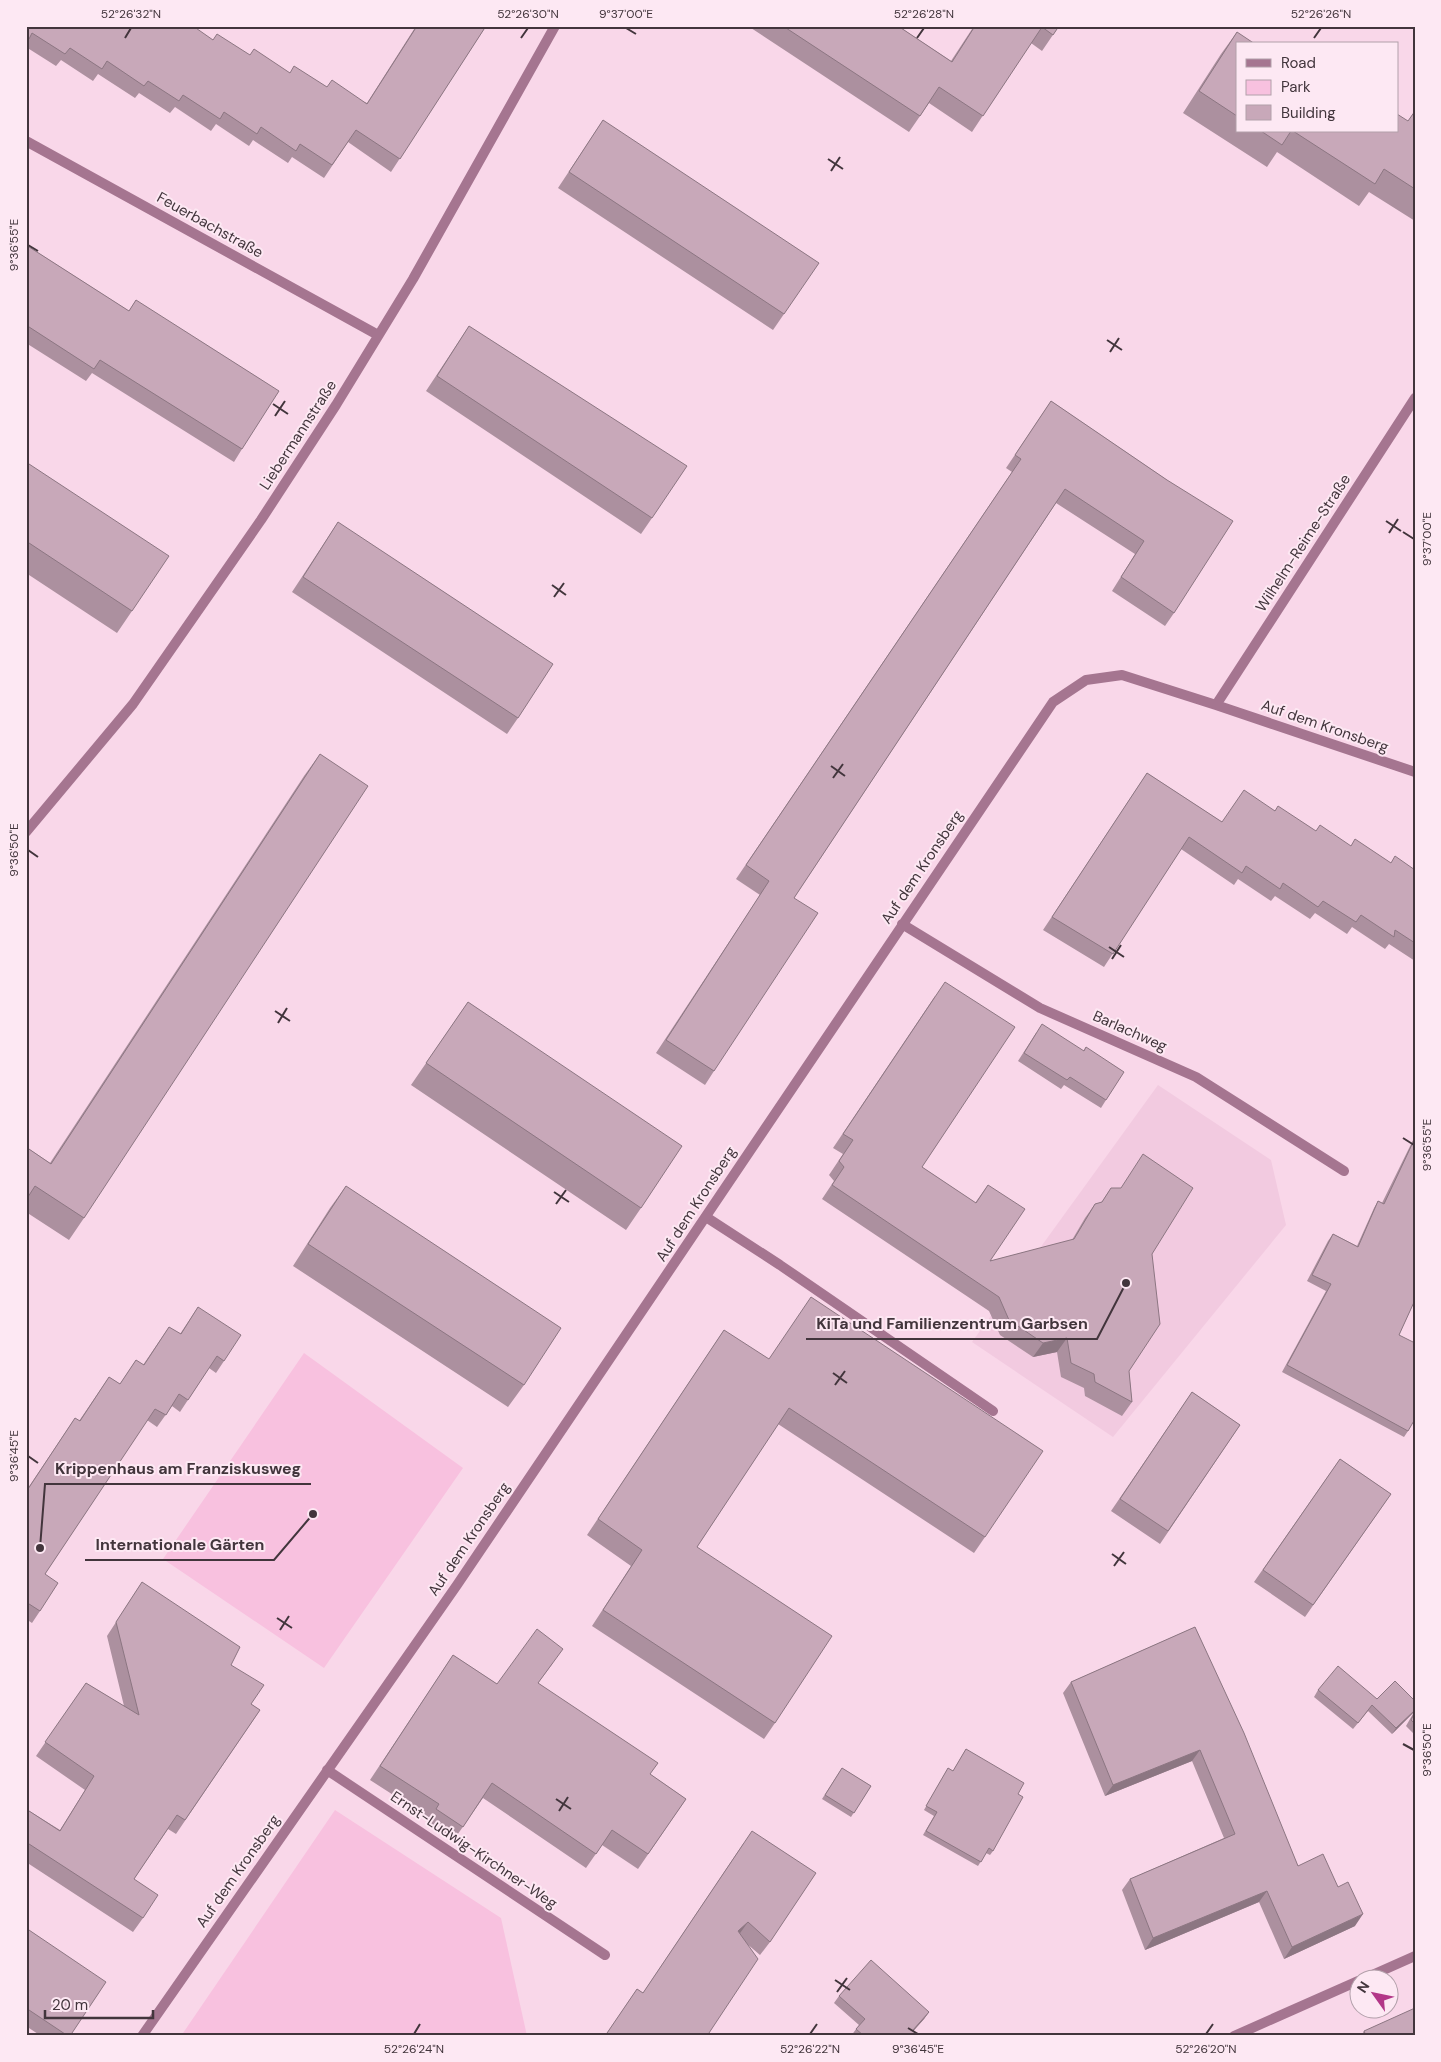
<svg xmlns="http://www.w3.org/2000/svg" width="1441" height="2062" viewBox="0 0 1441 2062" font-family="'DM Sans',sans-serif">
	<rect width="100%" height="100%" fill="#f9d7e9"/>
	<path fill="#f2cae0" d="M1158,1085l113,75 15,65 -173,212 -141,-95z"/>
	<path fill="#f8c1df" d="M304,1353l159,115 -139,200 -161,-109z
		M335,1810l166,108 26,118h-346z"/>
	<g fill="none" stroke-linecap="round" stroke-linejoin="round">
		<path stroke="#a57590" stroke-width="10" d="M706,1217l74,48 213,146"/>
		<path stroke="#a57590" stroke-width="10" d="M26,141l352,194
			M1216,705l199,-307
			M26,832l107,-128 128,-184 75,-115 77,-126 142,-253
			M902,924l138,84 156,69 148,94
			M327,1770l278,185
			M1361,1980l54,-24
			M142,2036l315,-451 596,-883 33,-22 36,-5 94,30 199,67
			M1234,2036l124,-55"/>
	</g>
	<path fill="#ac909f" d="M26,26l187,14 77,33 77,30 49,-77h70l-95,146 -43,-30 -24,36 -32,-21 -4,6 -35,-23 -4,6 -33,-22 -5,7 -36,-24 -5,6 -31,-20 -4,5 -37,-24 -5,7 -32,-21 -5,6 -30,-19z
		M748,26h150l53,35 23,-35h85l-17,25 -11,-8 -59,89 -43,-29 -20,29z
		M1237,32v99h160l11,-10 7,-10v110l-46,-29 -10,14 -82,-54 -10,15 -84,-54 38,-59z
		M603,120l181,194 -11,16 -215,-142z
		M26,245l103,66 7,-11 106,149 -8,13 -142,-89 -6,8 -60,-38z
		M469,326l183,192 -11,16 -215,-143z
		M1051,401l116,79 7,133 -9,13 -53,-35 23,-37 -79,-51 -262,395 -80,173 -9,14 -49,-32 104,-158 -24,-16 276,-407 -6,-4z
		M26,462l106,149 -15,22 -91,-60z
		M338,522l180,196 -11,16 -215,-142z
		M320,754l-236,464 -15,22 -43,-28v-65l24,16 254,-387z
		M1147,773l75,49 53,-12 40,21 75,32 25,7v91l-26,-17 -4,5 -33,-22 -5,7 -32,-21 -5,6 -35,-23 -4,5 -33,-22 -4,6 -53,-36 -77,118 -61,-37z
		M935,996l-13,171 53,36 13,-18 2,76 82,-21 13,-22 10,-14 6,-1 10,-15 41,66 -23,117 3,31 -10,14 -37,-20 -1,-8 -23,-11 -4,-25 -24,5 -33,-22 -11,-24 -167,-112 12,-18 -5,-6 14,-21 -10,-6z
		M468,1002l173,206 -15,22 -215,-145z
		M1036,1033l47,18 3,-4 20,53 -5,8 -37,-23 -3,4 -43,-28z
		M1415,1136v164l-16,35 9,96 -4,6 -122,-65 44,-81 -19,-10 21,-40 5,-7 24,12 17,-38 4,-7 4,2z
		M346,1186l178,199 -16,22 -215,-141 37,-58z
		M198,1307l26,54 -8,12 -7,-5 -29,44 -8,-6 -15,21 -10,-7 -102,154 -5,37 -8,12 -6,-4v-128l49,-73 4,3 30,-44 11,7 16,-24 7,5 26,-38 11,7z
		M724,1330l261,207 -11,16 -196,-129 -81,123 78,176 -11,16 -172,-113 39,-60 -44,-31z
		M1192,1392l48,33 -80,119 -49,-33z
		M1340,1459l51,35 -86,123 -51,-35z
		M142,1582l89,83 20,39 9,6 -84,124 -8,-5 -34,50 9,39 -10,14 -107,-70v-53l34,21 25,-40 -49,-34 50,-73 38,23 -17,-70z
		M1195,1627l103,239 57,60 -71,33 -25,-57 -114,48 -23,-60 8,-11 94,-41 -32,-77 -87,35 -42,-103 8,-11z
		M453,1655l44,29 56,-21 -15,20 112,91 36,25 -48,70 -36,-24 -16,23 -103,-70 -30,43 -27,-18 3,-5 -59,-38z
		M1318,1690l59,9 38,2v34l-9,-9 8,-14 -22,22 -24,-23 -15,18 -39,-32z
		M966,1749l52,45 -25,57 -3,4 -4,-2 -8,13 -55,-31 11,-19 -10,-6 24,-42 5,3z
		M842,1768l29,18 -20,31 -29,-18z
		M743,1844l27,98 -10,13 -14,-12 -39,93h-102l32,-47 6,4z
		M26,1928l44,108h-29l-15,-10z
		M839,1996l90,16 -5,7 -11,12 5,5h-67l8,-11 -25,-22z
		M1364,2031l51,5h-54z"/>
	<path fill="#8c7682" d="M1067,1338l-10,14 -24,5 10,-14z
		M1415,1710v1l-23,23 4,-6z
		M1200,1750l-8,11 -87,35 8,-11z
		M1267,1891l-8,11 -114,48 8,-12z
		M1363,1914l-8,12 -71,33 8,-12z
		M748,1922l-10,14v-5z
		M929,2012l-5,7 -15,17 4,-6z"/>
	<path fill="#c8a8b9" stroke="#8c7682" d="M26,26h167l20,14 4,-6 33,21 4,-6 36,24 4,-7 33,21 5,-7 35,24 50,-78h69l-86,133 -44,-29 -24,35 -32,-21 -4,7 -35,-24 -4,7 -33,-22 -4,7 -37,-24 -4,6 -31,-20 -4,5 -37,-25 -5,8 -32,-21 -5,6 -33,-21 -3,6 -3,-2z
		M783,26h115l54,36 23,-36h84l-6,9 -11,-8 -59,89 -44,-29 -19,29z
		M1237,32l18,12h-18v72l-38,-25z
		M1415,111v78l-31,-20 -9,15 -82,-53h104v-17l11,7z
		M603,120l216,143 -35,51 -215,-142z
		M1261,131h30l-9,14z
		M26,245l103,66 7,-11 143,91 -37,58 -142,-89 -6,9 -68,-44z
		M469,326l218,140 -35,52 -215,-142z
		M1051,401l116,79 66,41 -59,92 -53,-36 23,-36 -79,-52 -271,409 24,15 -104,158 -48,-31 103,-159 -23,-16 275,-406 -6,-4z
		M26,462l143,94 -37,55 -106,-70z
		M338,522l215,142 -35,54 -215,-141z
		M320,754l48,32 -284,432 -49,-32 -9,14v-53l25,17z
		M1147,773l75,49 22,-32 31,21 3,-5 38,25 4,-6 31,21 4,-7 36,24 4,-7 20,14v73l-20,-13 -1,7 -33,-22 -5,7 -33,-21 -5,6 -35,-24 -3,6 -34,-23 -4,7 -53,-36 -76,117 -61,-37z
		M945,982l70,45 -93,140 54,36 12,-18 37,24 -35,52 84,-22 21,-35 7,-2 9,-14h10l22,-34 50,34 -41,66 8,70 -31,47 3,31 -37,-20 -1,-8 -23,-11 -4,-25 -24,5 -34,-23 -10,-23 -167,-112 12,-18 -5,-6 14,-21 -10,-6z
		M468,1002l214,144 -41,62 -215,-145z
		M1042,1024l42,27 2,-4 38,25 -18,28 -36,-23 -3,3 -43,-27z
		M1415,1138v162l-16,35 16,8v76l-7,12 -121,-66 44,-81 -19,-9 21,-41 25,13 20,-46 6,3z
		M346,1186l215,142 -37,57 -216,-141z
		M811,1297l232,154 -58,86 -196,-129 -92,139 135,89 -57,87 -172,-113 39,-60 -44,-31 126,-189 45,29z
		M198,1307l43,28 -17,26 -7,-5 -29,44 -9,-6 -13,21 -11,-6 -110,165 13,9 -18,28 -14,-9v-110l49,-74 5,3 29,-44 11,7 16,-24 8,5 25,-38 12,7z
		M1192,1392l48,33 -72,106 -48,-32z
		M1340,1459l51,35 -78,111 -50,-35z
		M142,1582l98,65 -9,18 33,20 -13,19 9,6 -75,110 -8,-5 -43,64 24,16 -15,23 -117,-76v-33l34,22 34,-55 -49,-34 41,-59 53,32 -23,-93z
		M1195,1627l49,106 54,133 25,-12 15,33 10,-5 15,32 -71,33 -25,-56 -114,47 -23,-59 105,-45 -35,-84 -87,35 -42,-103z
		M537,1629l26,20 -25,34 120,80 -8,11 36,25 -38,55 -36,-24 -16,24 -104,-71 -29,44 -27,-18 3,-5 -59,-38 73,-111 44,29z
		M1338,1666l39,33 18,-18 20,20v9l-19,18 -24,-23 -14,18 -40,-33z
		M1415,1712v12l-4,-4z
		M966,1749l58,34 -6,11 5,3 -30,54 -4,-3 -8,14 -55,-31 11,-19 -11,-6 22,-38 5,3z
		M842,1768l29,18 -17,27 -29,-18z
		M752,1831l64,42 -46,69 -22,-20 -10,9 20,28 -51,77h-102l32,-47 6,4z
		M26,1928l80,54 -36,54h-2l-42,-28z
		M871,1960l58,52 -16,18 5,6h-54l-8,-7 9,-10 -26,-23z
		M1415,2008v28h-49l-2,-5z"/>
	<path fill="none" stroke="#42353c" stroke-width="2" d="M626,28l10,6M125,38l6,-10M521,38l7,-10M917,38l7,-10M1314,38l7,-10M828,159l15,10M831,171l9,-14M28,245l10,6M1107,340l15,10M1110,352l9,-14M273,404l15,10M275,416l10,-15M1386,521l15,10M1403,532l11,7M1389,533l9,-14M552,585l14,10M554,597l10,-14M831,766l14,10M833,778l10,-14M28,850l10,7M1109,947l15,10M1112,959l9,-14M275,1011l15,10M278,1023l9,-15M1403,1138l11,7M554,1192l15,10M556,1204l10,-14M833,1373l14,10M835,1385l10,-14M28,1456l10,7M1112,1554l14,10M1114,1566l10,-14M277,1618l15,10M280,1630l9,-14M1403,1744l11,6M556,1799l15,10M559,1811l9,-14M835,1980l15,10M837,1992l10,-14M908,2028l10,6M414,2034l6,-10M810,2034l7,-10M1206,2034l7,-10"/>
	<g text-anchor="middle" stroke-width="4" stroke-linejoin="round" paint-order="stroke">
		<g font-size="15" fill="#42353c" stroke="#fde8f3">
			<text transform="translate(210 225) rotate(29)" y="5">Feuerbachstraße</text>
			<text transform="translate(298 435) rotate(-57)" y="5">Liebermannstraße</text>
			<text transform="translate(1303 543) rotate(-57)" y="5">Wilhelm-Reime-Straße</text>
			<text transform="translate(1325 726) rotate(19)" y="5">Auf dem Kronsberg</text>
			<text transform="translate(922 867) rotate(-56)" y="5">Auf dem Kronsberg</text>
			<text transform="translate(1130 1031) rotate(24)" y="5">Barlachweg</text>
			<text transform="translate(696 1204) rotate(-57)" y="5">Auf dem Kronsberg</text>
			<text transform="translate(469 1539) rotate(-56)" y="5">Auf dem Kronsberg</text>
			<text transform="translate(474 1850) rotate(34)" y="5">Ernst-Ludwig-Kirchner-Weg</text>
			<text transform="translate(238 1871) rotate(-55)" y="5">Auf dem Kronsberg</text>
		</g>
	</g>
	<path fill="none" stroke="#42353c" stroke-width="2" d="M1126 1283L1097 1339H806M40 1548L45 1484H311M313 1514L274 1560H85"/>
	<g fill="#42353c" stroke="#fde8f3" stroke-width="2">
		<circle cx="1126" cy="1283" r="5"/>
		<circle cx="40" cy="1548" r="5"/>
		<circle cx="313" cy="1514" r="5"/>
	</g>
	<g font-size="16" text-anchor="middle" font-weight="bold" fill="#42353c" stroke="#fde8f3" stroke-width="4" stroke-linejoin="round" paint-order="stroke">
		<text x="952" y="1329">KiTa und Familienzentrum Garbsen</text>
		<text x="178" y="1474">Krippenhaus am Franziskusweg</text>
		<text x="180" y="1550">Internationale Gärten</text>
	</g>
	<rect width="1441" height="2062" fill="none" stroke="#fde8f3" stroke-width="55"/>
	<rect x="1236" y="42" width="162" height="90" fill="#fde8f3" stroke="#b2a0aa"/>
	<rect x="1246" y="59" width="25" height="8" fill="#a57590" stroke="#b2a0aa"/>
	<text x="1281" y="68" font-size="15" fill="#42353c">Road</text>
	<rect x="1246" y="80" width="25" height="15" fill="#f8c1df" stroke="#b2a0aa"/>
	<text x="1281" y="92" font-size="15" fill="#42353c">Park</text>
	<rect x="1246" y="105" width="25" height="15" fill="#c8a8b9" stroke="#b2a0aa"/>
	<text x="1281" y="118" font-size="15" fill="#42353c">Building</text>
	<g transform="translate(1374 1994) rotate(303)"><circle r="24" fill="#fde8f3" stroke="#b2a0aa"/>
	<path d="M0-4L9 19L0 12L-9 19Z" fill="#b33788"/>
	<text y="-8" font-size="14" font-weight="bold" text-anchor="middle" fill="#42353c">N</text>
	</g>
	<path d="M45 2010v8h108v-8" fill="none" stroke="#42353c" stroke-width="2.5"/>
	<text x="52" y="2010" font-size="15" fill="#42353c" stroke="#fde8f3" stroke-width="4" paint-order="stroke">20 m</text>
	<rect x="28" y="28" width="1386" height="2006" fill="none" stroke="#42353c" stroke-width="2"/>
	<g font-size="12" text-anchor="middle" fill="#42353c">
		<text x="131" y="18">52°26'32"N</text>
		<text x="528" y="18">52°26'30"N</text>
		<text x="626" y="18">9°37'00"E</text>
		<text x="924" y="18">52°26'28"N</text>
		<text x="1321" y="18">52°26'26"N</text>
		<text transform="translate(14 245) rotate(-90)" y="4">9°36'55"E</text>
		<text transform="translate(1427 539) rotate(-90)" y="4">9°37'00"E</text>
		<text transform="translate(14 850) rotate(-90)" y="4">9°36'50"E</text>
		<text transform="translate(1427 1145) rotate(-90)" y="4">9°36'55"E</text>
		<text transform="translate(14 1456) rotate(-90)" y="4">9°36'45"E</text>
		<text transform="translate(1427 1750) rotate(-90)" y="4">9°36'50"E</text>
		<text x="414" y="2053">52°26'24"N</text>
		<text x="810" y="2053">52°26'22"N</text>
		<text x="918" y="2053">9°36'45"E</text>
		<text x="1206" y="2053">52°26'20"N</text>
	</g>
</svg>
